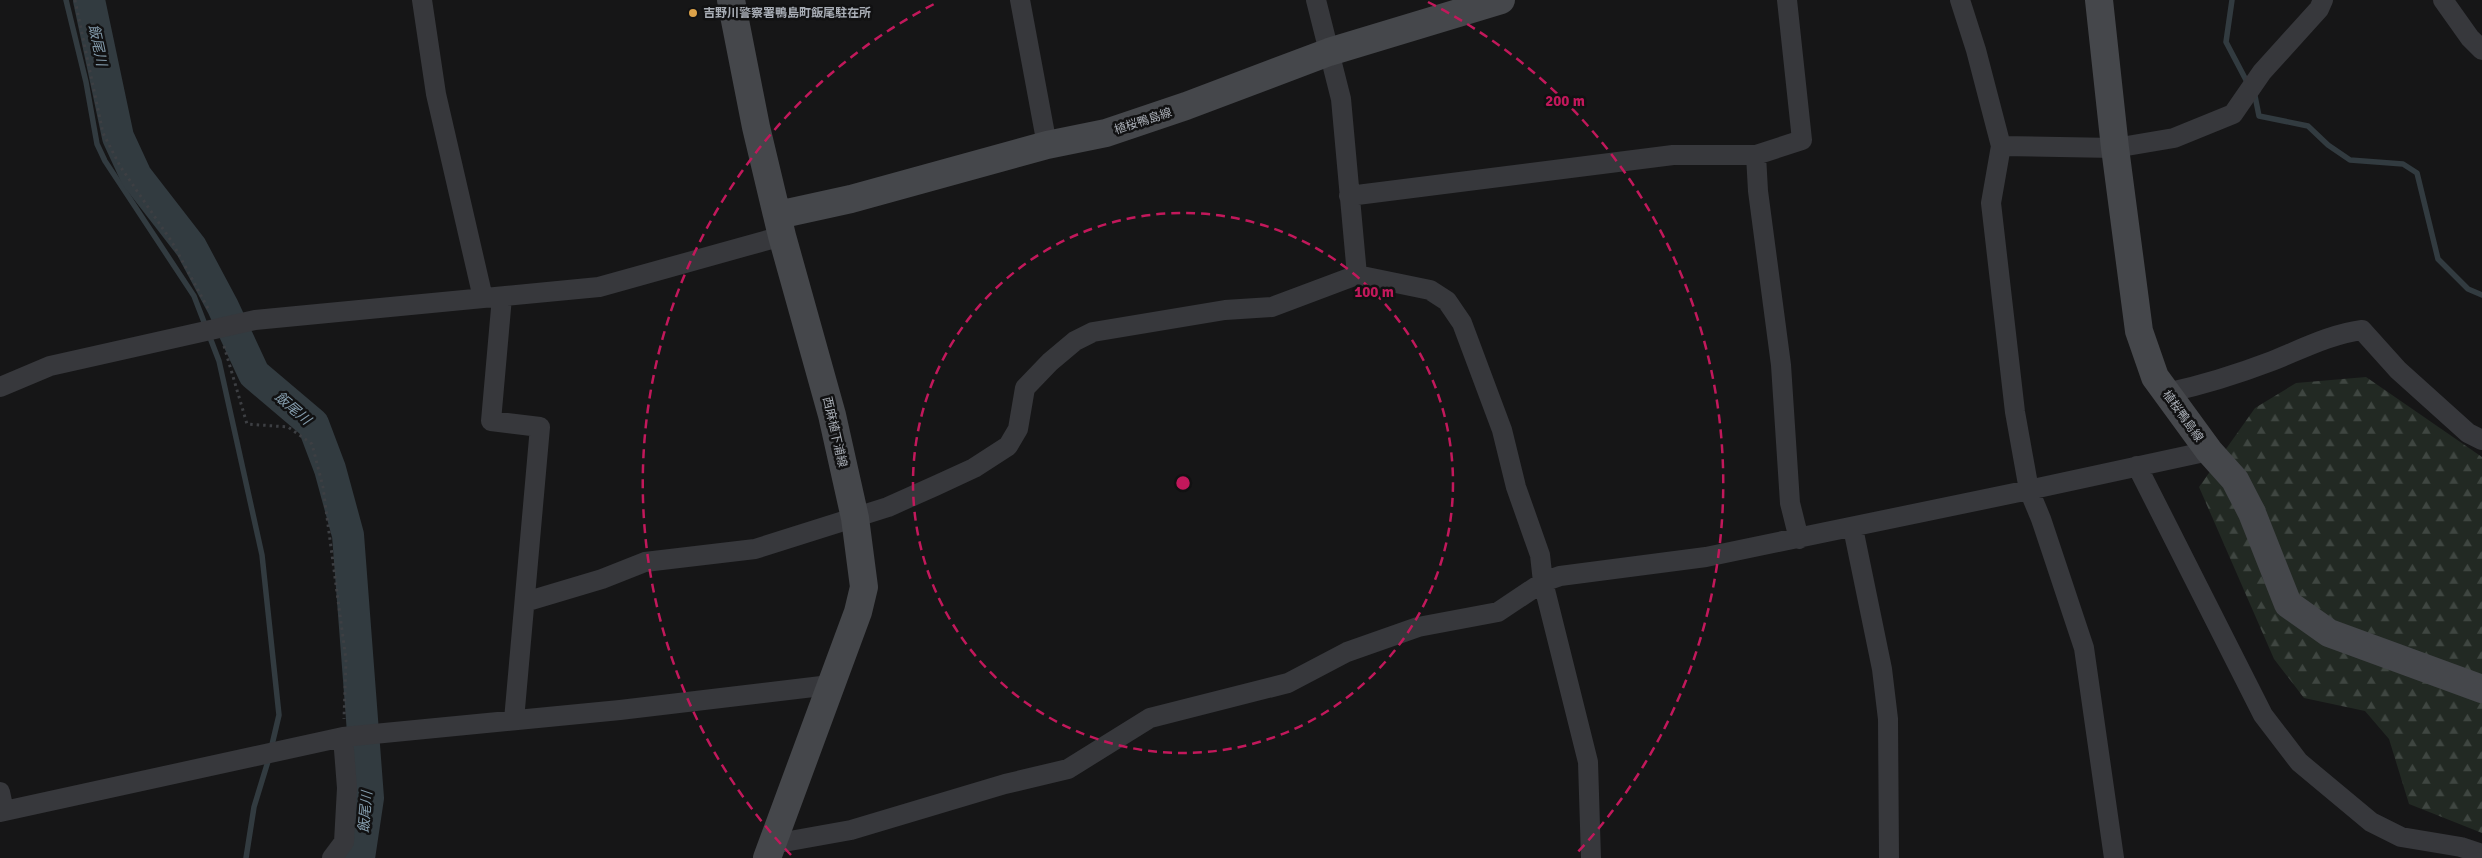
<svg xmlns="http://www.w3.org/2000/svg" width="2482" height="858" viewBox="0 0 2482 858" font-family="Signika,'Noto Sans JP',sans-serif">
	<defs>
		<pattern id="forest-firs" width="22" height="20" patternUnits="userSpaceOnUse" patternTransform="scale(1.25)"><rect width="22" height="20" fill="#222923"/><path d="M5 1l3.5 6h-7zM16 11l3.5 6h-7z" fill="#3f4641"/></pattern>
	</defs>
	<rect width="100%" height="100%" fill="#161617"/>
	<path fill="url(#forest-firs)" d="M2366,377l116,80v376l-73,-29 -20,-65 -24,-28 -61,-13 -30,-39 -75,-172 56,-79 41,-25z"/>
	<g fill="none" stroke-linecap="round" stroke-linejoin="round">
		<path stroke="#323b40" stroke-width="5.5" d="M66,0l20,82 11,62 8,17 89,135 25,65 43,194 17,160 -8,34
			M2232,0l-6,42 20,38
			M2255,96l4,20 49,10 20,19 22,15 53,4 14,9 21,86 30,30 14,6
			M246,858l8,-51 15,-49"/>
		<path stroke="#323b40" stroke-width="32" d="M89,0l29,137 18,39 55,71 32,60 31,67 59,50 17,45 18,66 12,158 8,105 -9,60"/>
		<path stroke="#3d3f43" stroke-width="3" stroke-dasharray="2.5 4" stroke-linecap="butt" d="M75,0l28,133 17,33 52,76 38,70
			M224,346l23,78 41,3 24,17 11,43 23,173 -2,59"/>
		<path stroke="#37383c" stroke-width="20" d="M422,0l14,94 47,204
			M1020,0l27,145
			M1316,0l25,99 16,176
			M1787,0l15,140 -46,15 2,36 23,174 9,138 9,36
			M1960,0l16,50 25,96 -10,57 24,209 14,78 12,29 43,129 30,210
			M2443,0l27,38 12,12
			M2001,146l114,2 59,-10 59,-24 29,-42 57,-63 4,-9
			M1349,196l324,-41h83
			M502,297l-11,124 49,6 -26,293
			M0,387l50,-21 205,-46 344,-33 183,-51
			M2166,393c37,-8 72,-19 106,-32 30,-12 59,-27 90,-31l36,40 70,63 14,7
			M2137,466l126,249 36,47 72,60 30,15 60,10 21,7
			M1853,528l29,141 6,50 1,139
			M525,602l77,-23 43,-17 110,-13 133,-42 47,-21 39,-18 34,-22 10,-17 7,-41 25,-26 25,-21 18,-9 132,-22 47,-3 85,-32 73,15 17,11 15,22 40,107 14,57 24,68 3,27 45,180 3,96
			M0,792l4,19
			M0,812l343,-75 277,-27 210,-25
			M773,844l78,-14 154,-46 63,-15 82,-51 138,-35 59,-31 71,-25 80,-15 45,-30 17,-6 146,-19 323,-67 180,-39
			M332,858l12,-16 3,-54 -4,-51"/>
		<path stroke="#45474b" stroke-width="28" d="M731,0l25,127 26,109 50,179 23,103 9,69 -6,25 -91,246
			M2099,0l16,148 24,183 16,46 54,74 26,29 17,33 36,91 41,29 153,56
			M778,215l73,-16 196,-54 59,-12 80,-27 143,-54 172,-52"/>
	</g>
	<g fill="none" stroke="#c2185b" stroke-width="2.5" stroke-dasharray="9 6">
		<circle cx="1183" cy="483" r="270"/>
		<path d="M791 855A540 540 0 0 1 938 2M1428 2A540 540 0 0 1 1575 855"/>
	</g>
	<circle fill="#dca249" stroke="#111112" stroke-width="2" cx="693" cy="13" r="5"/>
	<g text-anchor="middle" stroke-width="5" stroke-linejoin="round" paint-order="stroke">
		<g font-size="12" font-weight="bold" fill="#a9aeb6" stroke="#111112" text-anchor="start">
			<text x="703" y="17">吉野川警察署鴨島町飯尾駐在所</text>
		</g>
		<g font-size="12" fill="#a9aeb6" stroke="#111112">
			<text transform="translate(1143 121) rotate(-18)" y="4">植桜鴨島線</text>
			<text transform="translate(2183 416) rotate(54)" y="4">植桜鴨島線</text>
			<text transform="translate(835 432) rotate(77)" y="4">西麻植下浦線</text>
		</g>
		<g font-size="14" font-style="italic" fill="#849cac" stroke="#111112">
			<text transform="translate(98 45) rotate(78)" y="5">飯尾川</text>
			<text transform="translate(293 408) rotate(41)" y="5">飯尾川</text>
			<text transform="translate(365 812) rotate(-85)" y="5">飯尾川</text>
		</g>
	</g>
	<circle cx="1183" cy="483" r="8" fill="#c2185b" stroke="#111112" stroke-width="2.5"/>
	<g font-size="15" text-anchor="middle" font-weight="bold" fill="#c2185b" stroke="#111112" stroke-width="5" stroke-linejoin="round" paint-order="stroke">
		<text x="1565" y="106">200 m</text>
		<text x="1374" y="297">100 m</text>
	</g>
</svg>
